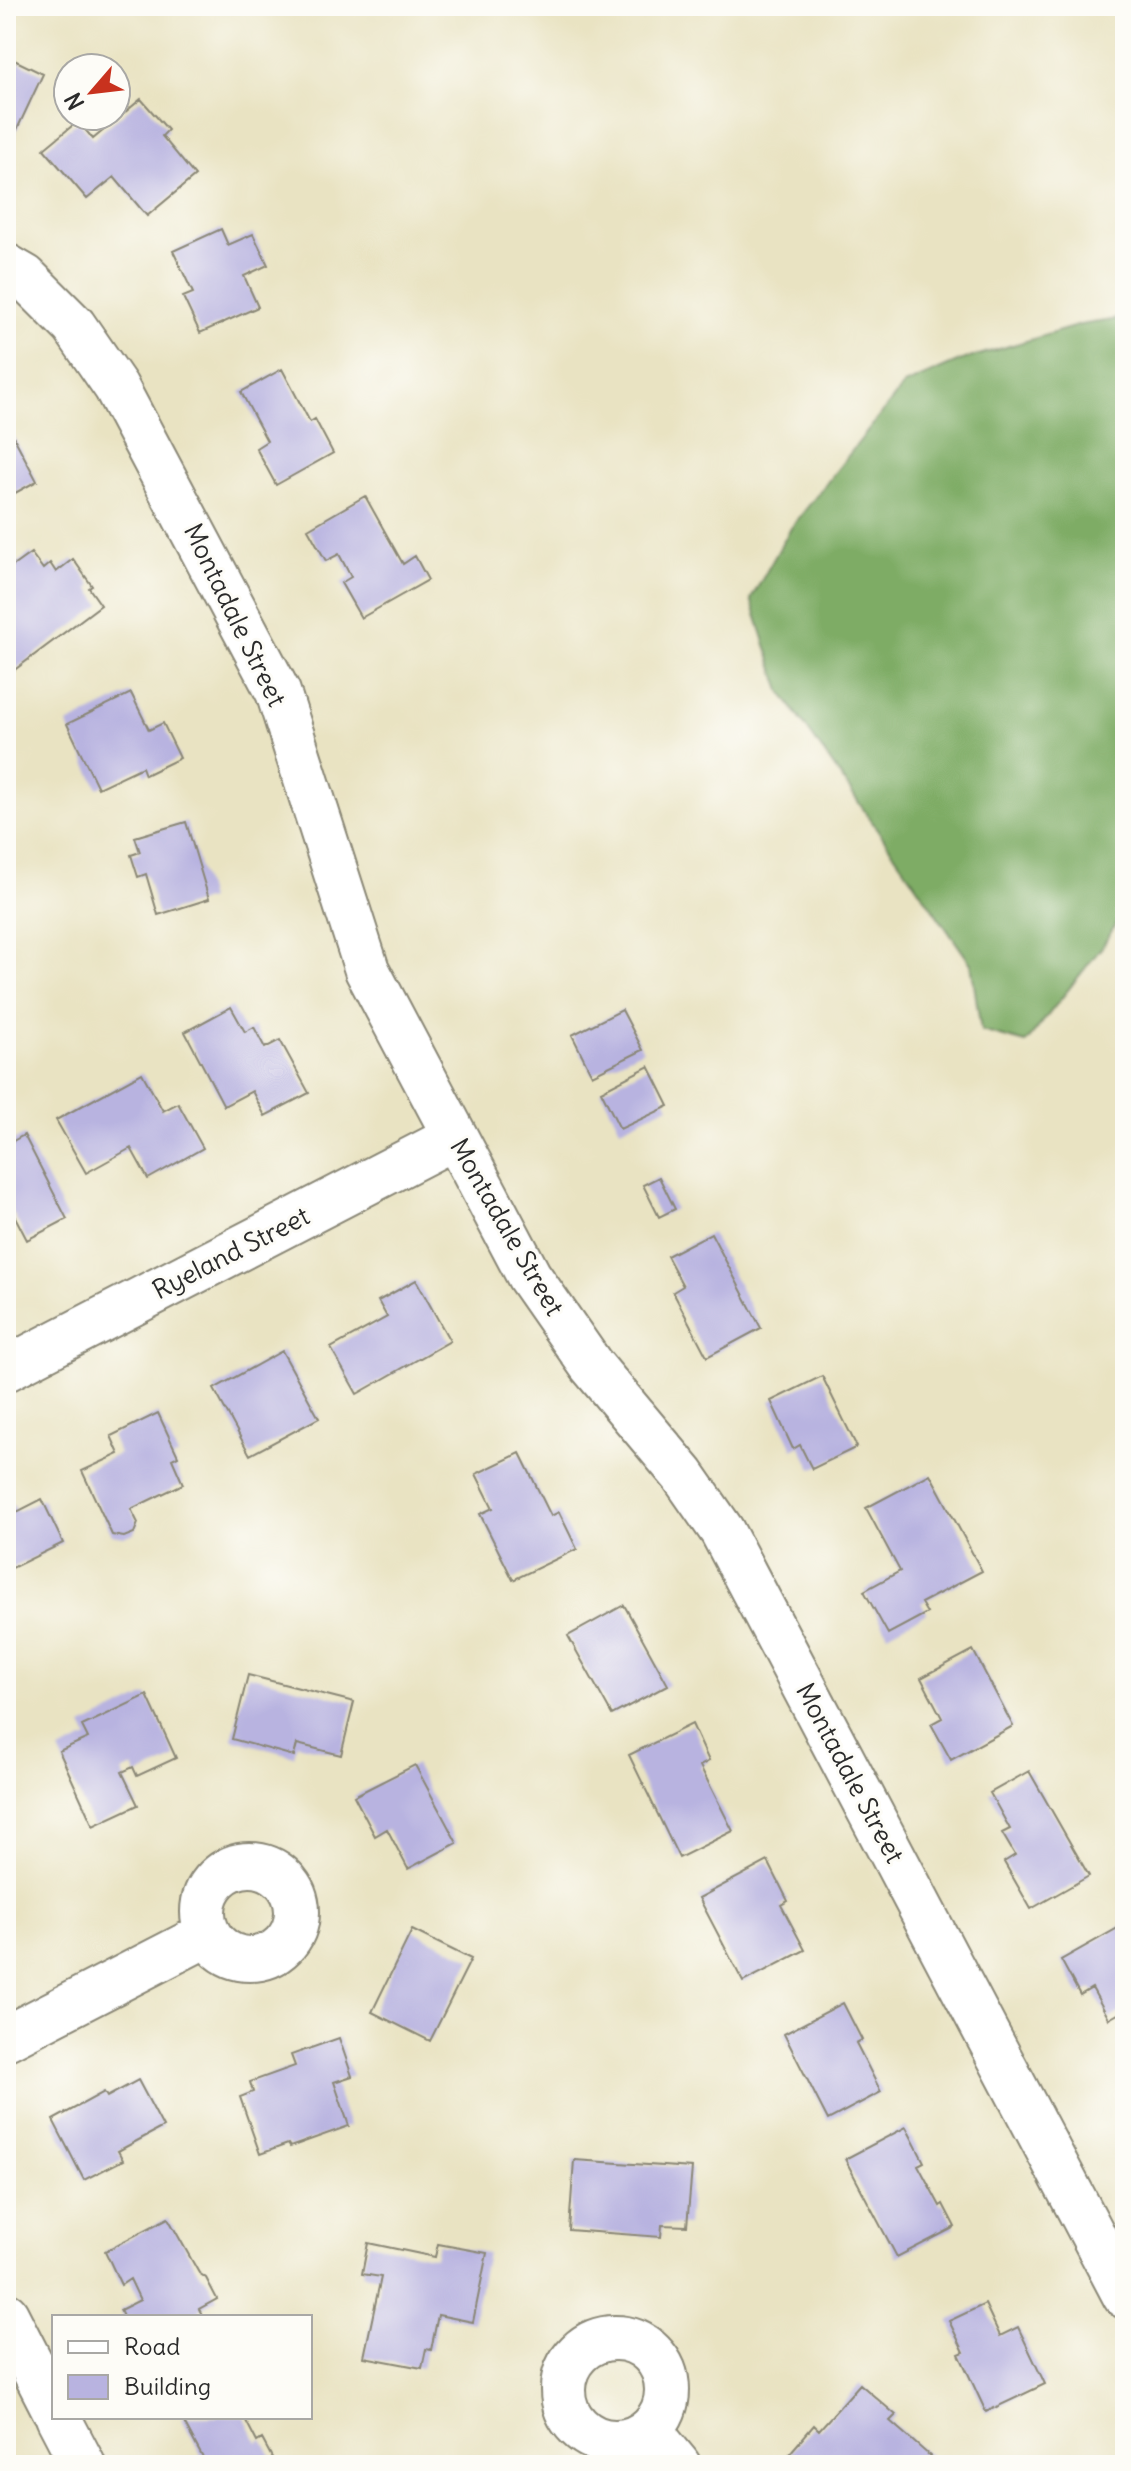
<svg xmlns="http://www.w3.org/2000/svg" width="1131" height="2471" viewBox="0 0 1131 2471" font-family="Delius,sans-serif">
	<rect width="100%" height="100%" fill="#fdfcf7"/>
	<filter id="ink" filterUnits="userSpaceOnUse"><feTurbulence type="fractalNoise" baseFrequency=".0125" numOctaves="2"/><feDisplacementMap in="SourceGraphic" scale="16" xChannelSelector="R" yChannelSelector="G"/><feConvolveMatrix kernelMatrix="1 2 1 2 8 2 1 2 1" color-interpolation-filters="sRGB"/></filter>
	<filter id="wash" filterUnits="userSpaceOnUse"><feTurbulence type="fractalNoise" baseFrequency=".006" numOctaves="4" result="noise"/><feDisplacementMap in="SourceGraphic" scale="32" xChannelSelector="R" yChannelSelector="G"/><feGaussianBlur stdDeviation="1.8" result="paint"/><feColorMatrix in="noise" values="0 0 0 0 0 0 0 0 0 0 0 0 0 0 0 0 0 1.4 0 .05"/><feComposite in="paint" operator="in"/></filter>
	<g filter="url(#wash)">
		<rect width="100%" height="100%" fill="#e9e3c2"/>
		<path fill="#7eac65" stroke="#546c48" stroke-width="2" d="M1125,318v591l-23,38 -76,96 -45,-12 -10,-67 -190,-273 -30,-92 40,-71 113,-143 58,-25 118,-35z"/>
		<g id="blocks">
			<path fill="#b8b3e0" d="M6,56l37,18 -37,79z
				M141,99l27,31 -6,6 33,40 -48,40 -33,-39 -27,22 -43,-50 34,-28 15,18z
				M221,229l7,16 25,-11 15,31 -24,11 14,31 -58,26 -17,-36 10,-4 -20,-42z
				M282,369l28,53 5,-3 18,34 -57,32 -20,-37 11,-7 -26,-49z
				M10,430l27,51 -31,17v-66z
				M365,496l38,68 12,-8 13,24 -67,38 -20,-35 10,-6 -12,-23 -13,7 -18,-32z
				M31,553l12,16 7,-6 6,9 17,-13 19,27 -3,2 12,17 -92,69 -3,-4v-99z
				M131,693l18,37 14,-7 17,35 -35,17 -3,-8 -44,21 -31,-64z
				M186,822l23,77 -51,16 -12,-41 -8,3 -7,-22 9,-3 -5,-15z
				M231,1007l14,25 9,-5 11,21 15,-8 29,53 -44,23 -13,-25 -28,15 -39,-74z
				M622,1010l21,40 -51,25 -20,-40z
				M649,1066l20,40 -49,23 -19,-38z
				M142,1073l21,38 15,-8 25,45 -55,31 -17,-31 -45,25 -30,-53z
				M24,1135l43,84 -40,21 -16,-31 -5,3v-67z
				M659,1177l16,32 -16,8 -16,-32z
				M711,1233l50,95 -54,29 -34,-65 10,-6 -16,-30z
				M416,1280l34,61 -93,53 -26,-46 56,-31 -9,-16z
				M282,1351l37,67 -69,37 -36,-66z
				M822,1376l35,71 -45,22 -12,-24 -7,4 -22,-48z
				M158,1413l20,43 -6,3 11,25 -52,25 7,14 -4,10 -10,4 -12,-2 -30,-64 37,-17 -8,-18z
				M520,1453l31,63 8,-4 18,37 -64,31 -33,-66 13,-6 -17,-34z
				M930,1474l52,97 -61,32 6,10 -39,21 -24,-43 36,-20 -34,-63z
				M42,1499l21,44 -57,28v-64l7,-3 4,8z
				M624,1605l44,80 -56,30 -44,-79z
				M973,1650l40,76 -62,34 -20,-36 11,-6 -21,-40z
				M248,1675l106,27 -13,53 -44,-11 -3,12 -62,-17z
				M147,1695l29,63 -39,18 -4,-9 -11,5 16,33 -45,21 -34,-75 29,-13 -6,-12z
				M692,1724l17,37 -9,5 33,65 -54,27 -50,-103z
				M415,1765l42,78 -49,26 -21,-40 -12,7 -21,-40z
				M1029,1771l60,105 -58,33 -27,-47 11,-7 -13,-22 8,-4 -20,-36z
				M768,1861l20,40 -7,4 24,45 -62,32 -44,-84z
				M1125,1924v86l-16,9 -17,-31 -12,7 -19,-35z
				M412,1930l59,29 -41,82 -58,-29z
				M843,2003l19,37 -6,3 25,49 -53,28 -44,-86z
				M339,2038l13,38 -18,6 15,44 -59,21 -2,-3 -28,10 -20,-57 13,-5 -3,-10 45,-16 -4,-11z
				M138,2080l25,47 -45,24 5,9 -39,20 -31,-60 51,-28 3,5z
				M906,2127l18,35 -6,3 22,41 3,-2 12,23 -58,30 -52,-98z
				M574,2160l118,8 -5,58 -25,-1 -1,12 -92,-7z
				M168,2218l31,55 7,5 11,21 -18,10 4,8h-80l-3,-7 20,-10 -10,-21 -9,6 -16,-34z
				M368,2243l67,14 3,-13 49,9 -14,69 -35,-7 -7,35 -5,-1 -4,19 -58,-11 17,-80 -19,-3z
				M985,2304l15,32 18,-9 27,57 -59,28 -27,-58 5,-2 -15,-31z
				M860,2384l36,31 -6,6 40,35 -8,9h-118l-14,-12 24,-28 5,5z
				M181,2417h63l13,25 5,-3 14,26h-80l8,-5z"/>
		</g>
	</g>
	<g filter="url(#ink)">
		<use href="#blocks" fill-opacity="0" stroke="#8a8776" stroke-width="2"/>
		<g fill="none" stroke-linecap="round" stroke-linejoin="round">
			<g stroke="#8a8776" stroke-width="48">
				<path id="minor" d="M6,266l19,11 49,49 42,61 162,305 89,278 162,306 62,89 92,110 39,56 403,765
					M6,1369l449,-232
					M203 1912a47 47 0 1 1 94 0a47 47 0 1 1-94 0Z
					M6,2038l202,-104
					M6,2315l48,94
					M563 2390a52 52 0 1 1 104 0a52 52 0 1 1-104 0Z
					M58,2417l25,48
					M649,2430l29,35"/>
			</g>
			<use href="#minor" stroke="#fff" stroke-width="44"/>
		</g>
	</g>
	<g text-anchor="middle" stroke-width="6" stroke-linejoin="round" paint-order="stroke">
		<g font-size="26" fill="#2b2b2b" stroke="#fdfcf7">
			<text transform="translate(235 615) rotate(64)" y="9">Montadale Street</text>
			<text transform="translate(507 1227) rotate(60)" y="9">Montadale Street</text>
			<text transform="translate(231 1253) rotate(-27)" y="9">Ryeland Street</text>
			<text transform="translate(850 1773) rotate(62)" y="9">Montadale Street</text>
		</g>
	</g>
	<rect width="1131" height="2471" fill="none" stroke="#fdfcf7" stroke-width="32"/>
	<rect x="52" y="2315" width="260" height="104" fill="#fdfcf7" stroke="#a9a8a5" stroke-width="2"/>
	<rect x="68" y="2341" width="40" height="12" fill="#ffffff" stroke="#a9a8a5" stroke-width="2"/>
	<text x="124" y="2355" font-size="24" fill="#2b2b2b">Road</text>
	<rect x="68" y="2375" width="40" height="24" fill="#b8b3e0" stroke="#a9a8a5" stroke-width="2"/>
	<text x="124" y="2395" font-size="24" fill="#2b2b2b">Building</text>
	<g transform="translate(92 92) rotate(242)"><circle r="38" fill="#fdfcf7" stroke="#a9a8a5" stroke-width="2"/>
	<path d="M0-6L14 30L0 20L-14 30Z" fill="#c8321e"/>
	<text y="-12" font-size="22" font-weight="bold" text-anchor="middle" fill="#2b2b2b">N</text>
	</g>
</svg>
